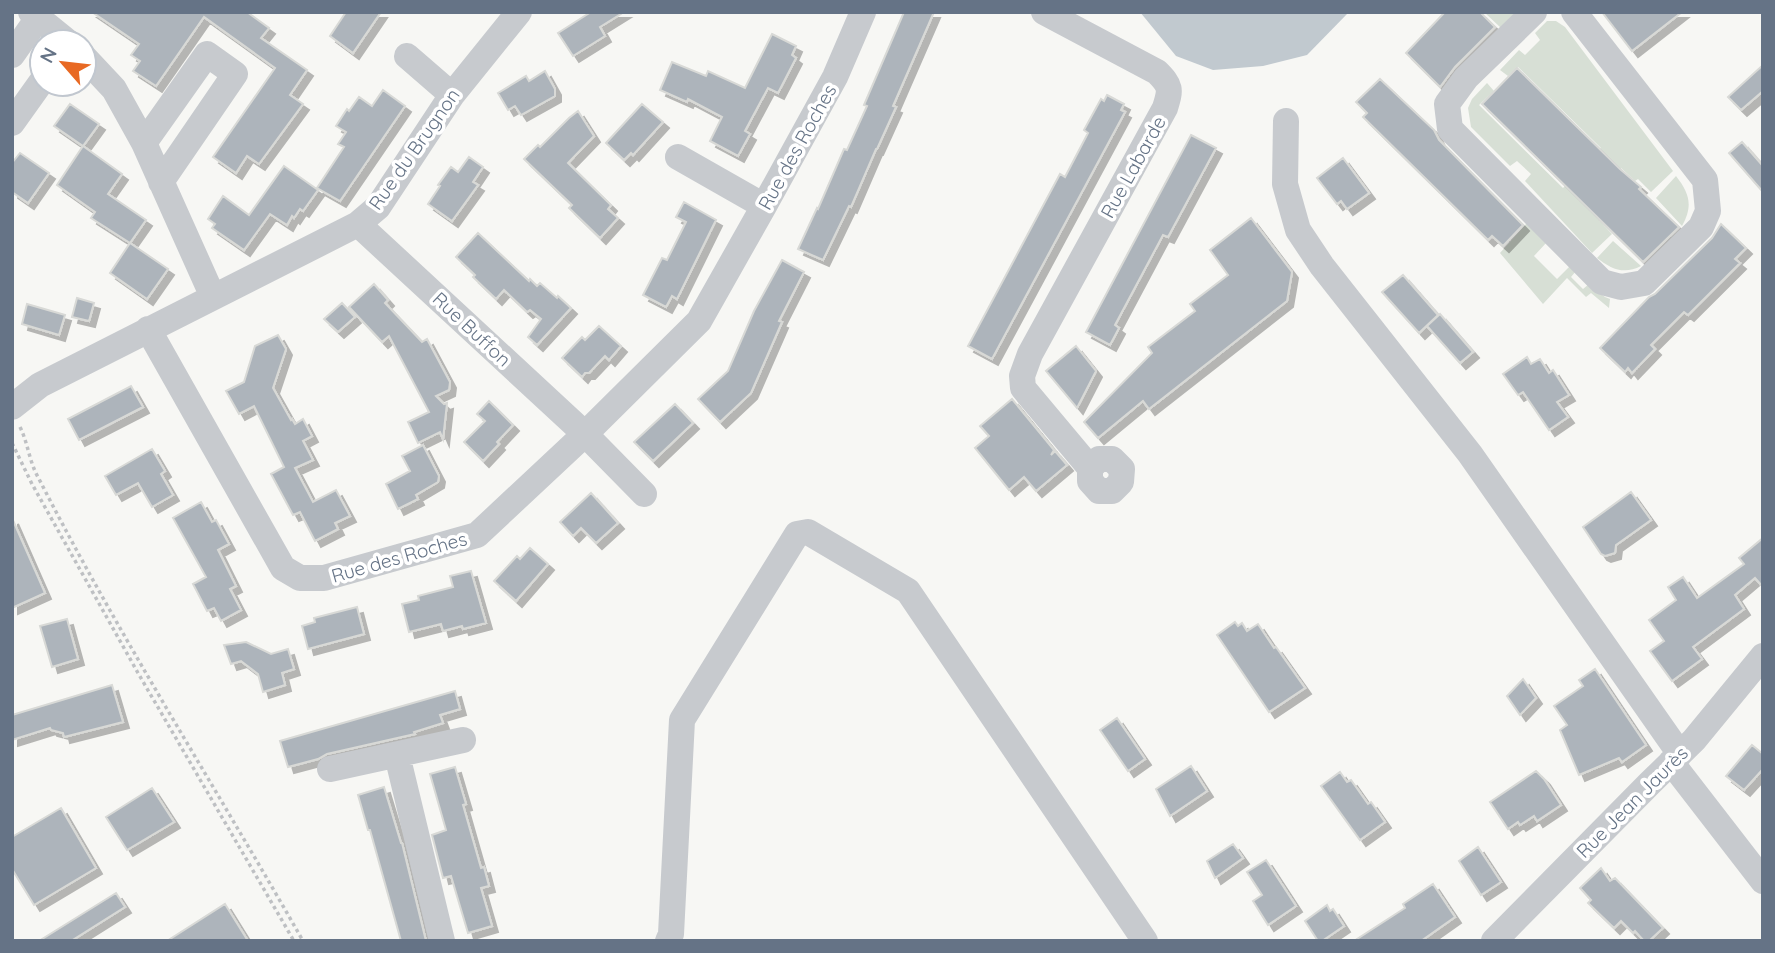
<svg xmlns="http://www.w3.org/2000/svg" width="1775" height="953" viewBox="0 0 1775 953" font-family="Quicksand,sans-serif">
	<defs>
		<filter id="shadow"><feDropShadow dx="6" dy="6" stdDeviation="0" flood-color="#0004"/></filter>
	</defs>
	<rect width="100%" height="100%" fill="#f7f7f4"/>
	<path fill="#d7dfd5" d="M1484,12h30l1,1 -14,15z
		M1547,21h9l9,6 108,144 -22,21 -13,-13 -3,2 -14,-13 -36,37 27,29 -20,19 -67,-72 6,-7 -14,-13 -7,5 -39,-39 -3,-19 4,-9 15,-16 7,8 -15,14 84,83 38,-40 -83,-81 -10,9 -8,-6 19,-20 6,5 15,-15 -5,-7z
		M1676,176c14,18 17,30 6,50l-26,-28z
		M1527,223l20,19 -13,14 23,23 14,-14 5,6 -5,6 12,12 6,-5 16,13 5,2 -1,9 -18,-15 -5,4 -19,-19 -24,26 -43,-51z
		M1613,241l28,25c-17,9 -30,3 -44,-8z"/>
	<path fill="#c1c9cf" d="M1140,12h209l-42,43 -44,11 -50,4 -37,-14z"/>
	<path fill="#adb4bb" stroke="#d8d9d6" stroke-width="2" filter="url(#shadow)" d="M92,12h155l22,16 -8,10 46,32 -17,25 13,9 -44,60 -12,-8 -11,17 -23,-16 62,-89 -71,-51 -48,69 -23,-15 7,-10 -9,-6 8,-11z
		M346,12h35l-28,41 -23,-17z
		M591,12h33l-24,15 5,9 -32,20 -15,-23z
		M904,12h30l-41,94 3,1 -19,42h-1l-25,58 -2,-1 -26,54 -25,-11 19,-41 1,1 26,-60 3,1 20,-44 -3,-1z
		M1445,12h35l15,15 -40,40 -15,20 -34,-34z
		M1602,12h80l-50,39z
		M772,34l24,12 -4,9 4,3 -18,35 -10,-5 -23,43 5,3 -12,22 -28,-15 12,-24 -34,-18 -1,3 -27,-12 12,-28 34,14 2,-5 37,17z
		M1763,65v26l-22,19 -13,-13z
		M1517,68l103,101 21,18 -2,2 40,38 -36,35 -161,-158z
		M545,71l10,18v7l-34,19 -6,-9 -7,4 -10,-17 28,-17 3,5z
		M1380,79l54,51 5,10 84,85 -20,21 -11,-10 -4,4 -125,-123 4,-4 -11,-11z
		M383,90l22,16 -65,95 -23,-13 27,-41 -6,-3 8,-12 -10,-6 11,-17 2,2 10,-14 13,9z
		M1107,95l17,9 -3,6 4,2 -133,247 -24,-13 92,-172 5,3 23,-44 -4,-3 17,-31 3,2z
		M70,104l29,20 -16,22 -29,-20z
		M642,104l21,18 -30,33 -2,-2 -7,7 -18,-17z
		M578,111l16,25 -26,27 43,42 -3,4 10,9 -18,20 -31,-30 3,-3 -48,-46 14,-14 2,2 29,-29z
		M1191,135l25,13 -48,89 -5,-2 -48,90 4,3 -9,17 -24,-13z
		M1742,142l21,24v26l-34,-39z
		M83,146l39,28 -14,20 38,26 -16,23 -39,-25 4,-6 -38,-27z
		M20,153l29,20 -21,30 -16,-11v-29z
		M469,157l14,10 -10,15 5,3 -26,36 -24,-17 12,-18 -2,-1 13,-18 7,5z
		M1343,158l26,35 -22,16 -6,-8 -4,3 -20,-26z
		M284,166l34,24 -15,21 -3,-2 -6,9 -2,-2 -5,9 -17,-11 -26,36 -32,-22 3,-4 -7,-5 15,-23 26,19z
		M684,202l32,18 -39,79 -5,-3 -6,11 -23,-12 19,-37 5,2 19,-38 -10,-5z
		M1251,218l41,54 -5,29 -138,108 -6,-8 -45,37 -14,-16 68,-69 -4,-6 47,-36 -5,-7 38,-29 -18,-25z
		M1721,224l25,24 -11,11 5,4 -52,52 -4,-3 -33,33 4,4 -23,24 -4,-5 -3,4 -25,-24 49,-51 6,-3 57,-56z
		M478,233l51,48 1,-2 7,7 3,-3 17,15 1,-2 13,12 -34,37 -9,-8 13,-18 -11,-9 -3,2 -23,-22 -8,9 -23,-22 2,-2 -19,-18z
		M130,243l38,26 -21,30 -37,-26z
		M782,260l22,12 -25,49 3,1 -31,71 -31,29 -22,-23 30,-28 26,-60z
		M1403,275l35,40 -19,18 -37,-41z
		M374,284l14,16 -3,3 37,39 5,-3 23,43 -1,8 -13,6 8,8 3,-1 -4,36 -3,-7 -22,11 -10,-21 21,-10 -40,-76 -7,6 -33,-35z
		M77,298l17,5 -5,18 -17,-4z
		M342,303l13,14 -17,15 -14,-13z
		M27,304l38,11 -6,20 -37,-11z
		M1440,314l33,38 -13,11 -33,-37z
		M599,326l22,20 -12,14 -4,-4 -16,17h-4l-3,4 -20,-19 20,-21 3,3z
		M278,335l8,14 -13,39 18,32 1,-1 3,5 8,-5 9,17 -9,5 10,19 -18,8 18,34 23,-12 14,26 -15,7 3,6 -23,12 -15,-29 -7,3 -22,-41 13,-7 -30,-61 -15,8 -13,-23 18,-9 11,-36z
		M1076,346l20,25 -19,37 -31,-37z
		M1527,357l4,7 9,-5 9,14 4,-3 16,25 -12,7 11,15 -19,13 -26,-38 -5,3 -15,-21z
		M131,386l12,21 -64,33 -11,-21z
		M1012,399l42,51 -3,5 4,-4 12,14 -31,26 -12,-14 -15,13 -34,-42 14,-12 -9,-10z
		M489,401l24,24 -16,17 2,2 -16,17 -19,-19 21,-21 -8,-7z
		M675,404l18,19 -40,38 -19,-19z
		M423,445l16,31 -1,6 -22,13 2,4 -20,10 -12,-25 24,-13 -8,-15z
		M152,449l13,22 -4,3 12,21 -21,12 -14,-24 -22,12 -11,-19z
		M1631,492l20,28 -35,25 -1,8 -10,3 -4,-2 -18,-27z
		M591,493l27,30 -22,20 -15,-15 -8,8 -13,-14z
		M201,502l11,20 4,-2 13,24 -11,6 18,36 -6,3 11,21 -20,11 -7,-13 -7,3 -14,-27 13,-7 -33,-59z
		M12,518l33,75 -33,15z
		M1763,538v49l-8,-9 -20,17 9,14 -51,38 9,12 -30,22 -22,-30 14,-10 -15,-21 27,-20 -8,-13 15,-10 14,21 47,-34 -5,-6z
		M530,548l18,16 -32,37 -22,-20 23,-25 3,3z
		M471,571l15,52 -23,6 -1,-3 -19,5 -2,-7 -32,8 -7,-28 17,-4 -1,-4 35,-9 -3,-11z
		M357,607l7,27 -56,15 -6,-23 13,-4 -1,-4z
		M67,619l11,40 -26,8 -12,-41z
		M1235,622l3,4 4,-3 5,8 11,-7 16,24 2,-1 29,41 -36,24 -52,-77z
		M246,642l25,12 17,-5 6,20 -12,4 3,12 -22,7 -5,-18 -17,-13 -10,3 -7,-19z
		M1595,669l51,76 -24,17 -3,-4 -40,17 -19,-45 7,-5 -13,-19 29,-20 -4,-6z
		M1523,679l13,19 -16,17 -13,-19z
		M112,685l11,37 -59,15 -1,-4 -12,-3 -1,-2 -38,12v-25z
		M455,691l5,18 -20,6 3,8 -29,9 1,2 -88,20 -9,5 -30,8 -8,-26z
		M1117,718l28,41 -17,12 -28,-41z
		M1752,745l11,9v15l-19,21 -18,-14z
		M1191,766l16,25 -37,25 -14,-27z
		M455,767l11,37 -3,1 18,63 3,-1 5,19 -8,2 11,38 -24,7 -17,-57 -8,2 -11,-43 14,-5 -16,-56z
		M1536,771l8,8 17,26 -24,16 -3,-5 -14,9 -2,-3 -10,7 -18,-27z
		M1340,772l7,10 4,-2 17,24 3,-2 14,20 -25,18 -39,-54z
		M384,787l17,56h1l24,98h-25l-31,-111h-2l-10,-35z
		M152,788l22,34 -47,28 -21,-33z
		M61,808l35,60 -62,37 -22,-36v-32z
		M1233,844l10,14 -28,20 -8,-17z
		M1478,847l23,35 -20,13 -22,-34z
		M1266,860l30,46 -28,19 -15,-24 9,-6 -15,-23z
		M1601,868l9,13 5,-3 48,50 -14,13h-5l-9,-10 -2,2 -12,-12 -7,7 -26,-25 3,-3 -11,-12z
		M1433,884l22,33 -34,24h-67l51,-33 -2,-4z
		M116,893l9,14 -54,34h-32z
		M225,904l23,37h-81z
		M1327,905l3,6 3,-2 11,17 -22,15h-4l-13,-20z"/>
	<g fill="none" stroke-linecap="round" stroke-linejoin="round">
		<path stroke="#bec0c3" stroke-width="3.5" stroke-dasharray="3.5 3.5" stroke-linecap="butt" d="M20,427c8,16 9,34 18,50 81,159 177,309 265,464
			M12,443l20,41 106,189 156,268"/>
		<path stroke="#c7cace" stroke-width="26" d="M31,12l37,30
			M1044,12l113,60c14,14 14,17 8,36l-135,246 -8,22 1,12 67,80v13l9,10h13l9,-9 1,-13 -10,-10h-13l-9,9
			M1534,12l-68,66 -19,26 3,25 152,153 19,5 23,-4 57,-56 7,-16 -3,-31 -131,-168
			M12,55l26,-37
			M407,56l45,39
			M84,57l30,32 30,54 69,154
			M1286,121l-1,63 13,46 24,36 148,188 210,300
			M12,123l30,-42
			M144,143l63,-89 28,20 -74,108
			M678,157l86,49
			M358,224l227,210 59,60
			M148,329l135,239 17,10h24l153,-43 108,-101 114,-113 65,-115 71,-129 28,-65
			M12,407l28,-22 318,-161 20,-17 74,-112 67,-83
			M397,755l45,186
			M1671,762l92,119
			M330,769l133,-29
			M668,941l3,-7 11,-214 115,-186 11,-2 100,59 237,350
			M1494,941l156,-158 44,-43 69,-84"/>
	</g>
	<g text-anchor="middle" stroke-width="7" stroke-linejoin="round" paint-order="stroke">
		<g font-size="19" fill="#657386" stroke="#fff">
			<text transform="translate(797 147) rotate(-61)" y="7">Rue des Roches</text>
			<text transform="translate(414 149) rotate(-55)" y="7">Rue du Brugnon</text>
			<text transform="translate(1133 167) rotate(-61)" y="7">Rue Labarde</text>
			<text transform="translate(472 329) rotate(43)" y="7">Rue Buffon</text>
			<text transform="translate(399 557) rotate(-16)" y="7">Rue des Roches</text>
			<text transform="translate(1632 802) rotate(-45)" y="7">Rue Jean Jaurès</text>
		</g>
	</g>
	<rect width="1775" height="953" fill="none" stroke="#657386" stroke-width="28"/>
	<g transform="translate(63 63) rotate(298)"><circle r="33" fill="#ffffff" stroke="#c1c7cf" stroke-width="2"/>
	<path d="M0-5L12 26L0 18L-12 26Z" fill="#e86923"/>
	<text y="-10" font-size="19" font-weight="bold" text-anchor="middle" fill="#657386">N</text>
	</g>
</svg>
